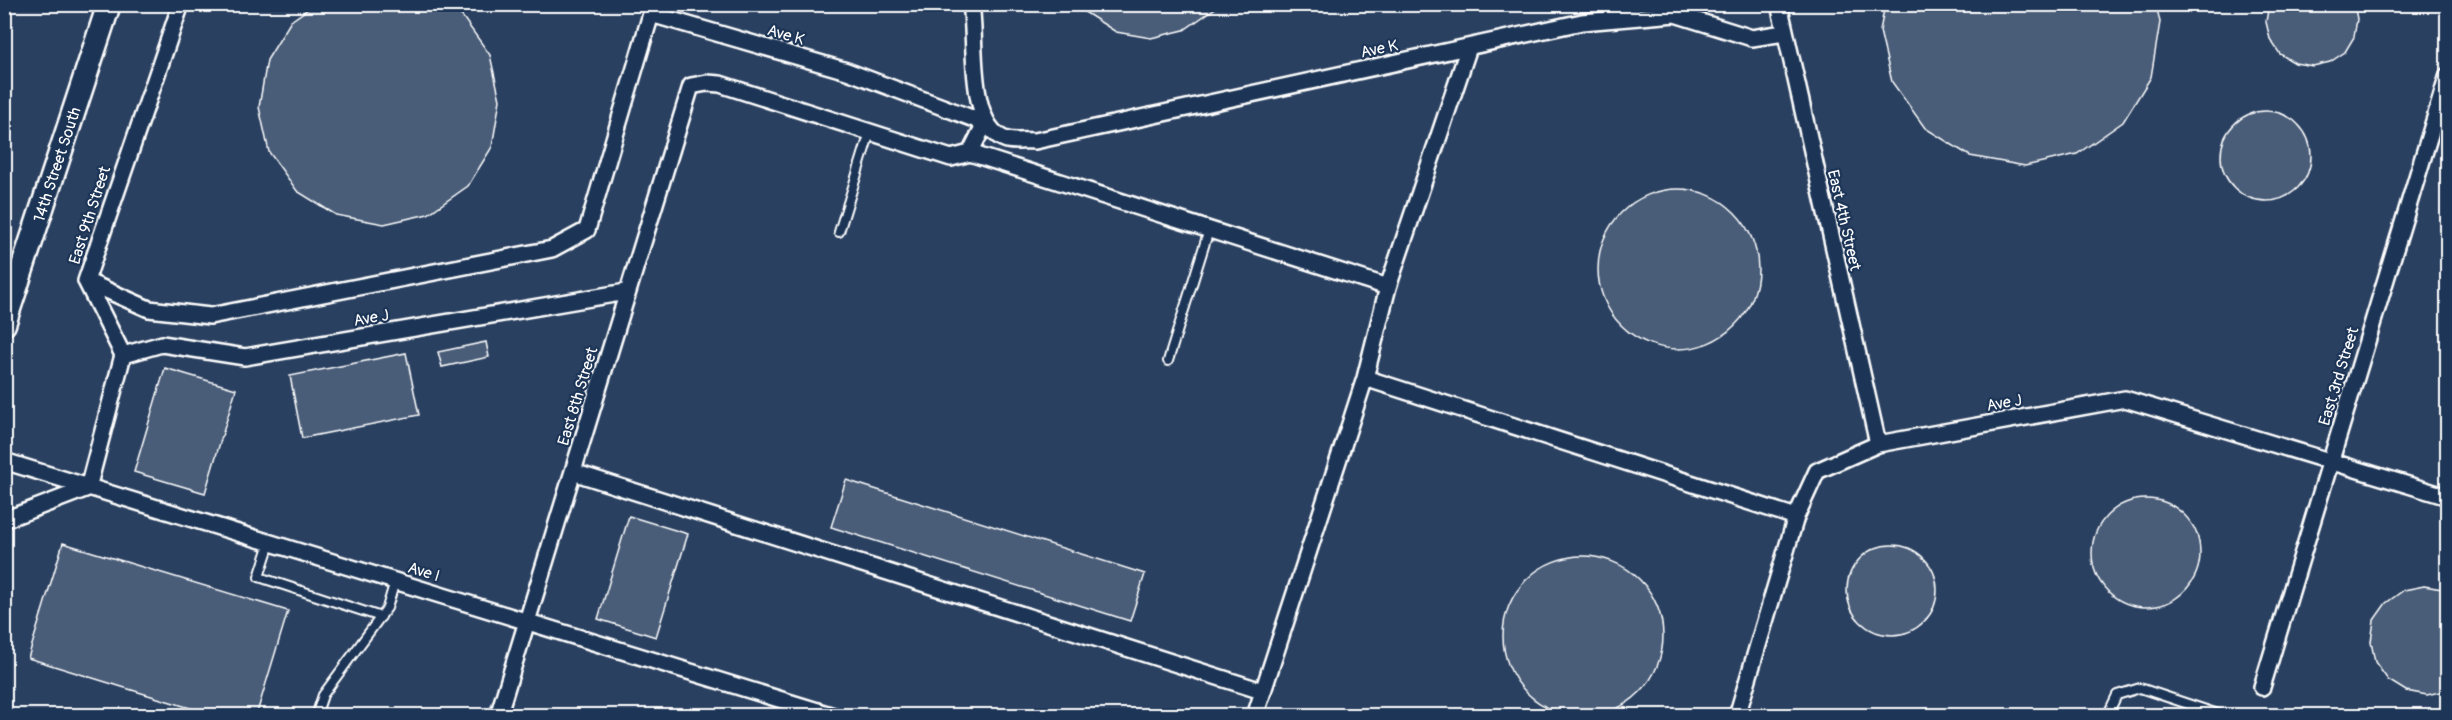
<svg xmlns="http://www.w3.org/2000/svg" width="2452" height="720" viewBox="0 0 2452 720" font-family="Pangolin,sans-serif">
	<rect width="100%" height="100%" fill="#1d3557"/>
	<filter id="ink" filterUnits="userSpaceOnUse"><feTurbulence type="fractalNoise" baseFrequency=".0167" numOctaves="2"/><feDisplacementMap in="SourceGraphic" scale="12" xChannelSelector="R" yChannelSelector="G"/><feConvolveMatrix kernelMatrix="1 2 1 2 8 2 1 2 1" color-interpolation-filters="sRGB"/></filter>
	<g filter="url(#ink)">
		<path fill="#2a4161" d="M4,5h2443v710h-2442z"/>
		<path fill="#4a5d79" stroke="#fff" stroke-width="1.5" d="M315,4h129l18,12 28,39 10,45 -8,47 -24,39 -40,28 -44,10 -48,-9 -39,-24 -28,-39 -10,-45 8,-47 24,-39z
			M1072,4h149l-37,26 -33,8 -35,-6z
			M1885,4h271l4,18 -9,55 -28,45 -46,32 -52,12 -55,-10 -45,-28 -33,-46 -12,-51z
			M2269,4h85l3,15 -3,18 -9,15 -15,10 -17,4 -18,-3 -15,-9 -10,-15 -4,-17z
			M2221 156a45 45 0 1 1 90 0a45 45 0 1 1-90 0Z
			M1598 269a80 80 0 1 1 160 0a80 80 0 1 1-160 0Z
			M486,342l3,15 -47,10 -4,-15z
			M406,353l13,62 -117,23 -12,-62z
			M165,368l71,21 -31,104 -71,-21z
			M846,480l299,94 -15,47 -299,-94z
			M2092 553a54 54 0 1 1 108 0a54 54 0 1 1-108 0Z
			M629,516l59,18 -32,103 -58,-18z
			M63,543l225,68 -32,105h-40l-188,-58z
			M1847 590a45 45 0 1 1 90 0a45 45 0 1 1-90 0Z
			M1503 636a80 80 0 1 1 160 0a80 80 0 1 1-160 0Z
			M2424,586l24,4v100l-21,5 -21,-4 -18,-11 -13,-18 -4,-20 3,-22 12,-17 18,-13z"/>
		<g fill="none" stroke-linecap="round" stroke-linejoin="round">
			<g stroke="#fff" stroke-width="12">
				<path id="lane" d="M839,232l31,-100
					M1168,361l41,-131
					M270,543l-11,34 122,40
					M316,716l7,-21 64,-87 8,-27
					M2107,716l10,-21 23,-7 84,28"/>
			</g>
			<g stroke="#fff" stroke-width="20">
				<path id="street" d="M971,4c6,36 -5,123 36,136 8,2 20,0 28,1l547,-119 93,-8 77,24 32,-5
					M1779,4l99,440
					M86,281l63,28 61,7 342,-67 35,-19 64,-216 196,57 138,52 -15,30 418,134
					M123,355l39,-11 83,13 381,-65
					M1365,378l431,139
					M4,461l830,255
					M573,472l689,219
					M4,520l84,-32 35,-133 -37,-74 95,-277
					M2262,687l186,-612
					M498,716l193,-630 16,-3 13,1 231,74 19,-5
					M1255,716l110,-338 23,-91 81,-240
					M1737,716l59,-199 21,-46 61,-27 247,-45 323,98"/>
			</g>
			<g stroke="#fff" stroke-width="27">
				<g id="secondary">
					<path id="s1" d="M4,324l105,-320"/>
				</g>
			</g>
			<use href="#lane" stroke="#1d3557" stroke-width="8"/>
			<use href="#street" stroke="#1d3557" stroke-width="15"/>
			<use href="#secondary" stroke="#1d3557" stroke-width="22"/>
		</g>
	</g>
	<g text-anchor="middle" stroke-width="4.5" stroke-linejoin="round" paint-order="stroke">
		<g font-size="16" fill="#fff" stroke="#1d3557">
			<text transform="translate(786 34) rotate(16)" y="6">Ave K</text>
			<text transform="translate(1379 48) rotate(-12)" y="6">Ave K</text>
			<text dy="6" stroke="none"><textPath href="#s1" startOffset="168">14th Street South</textPath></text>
			<text transform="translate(89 215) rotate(-72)" y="6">East 9th Street</text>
			<text transform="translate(1845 220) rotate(77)" y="6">East 4th Street</text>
			<text transform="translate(371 317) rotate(-10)" y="6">Ave J</text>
			<text transform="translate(2338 376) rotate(-73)" y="6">East 3rd Street</text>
			<text transform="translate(577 396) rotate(-73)" y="6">East 8th Street</text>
			<text transform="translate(2004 402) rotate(-10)" y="6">Ave J</text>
			<text transform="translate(424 571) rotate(17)" y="6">Ave I</text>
		</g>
	</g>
	<rect width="2452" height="720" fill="none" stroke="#1d3557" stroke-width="24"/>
	<rect x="12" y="12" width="2428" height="696" fill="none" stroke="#fff" stroke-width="2" filter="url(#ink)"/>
</svg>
